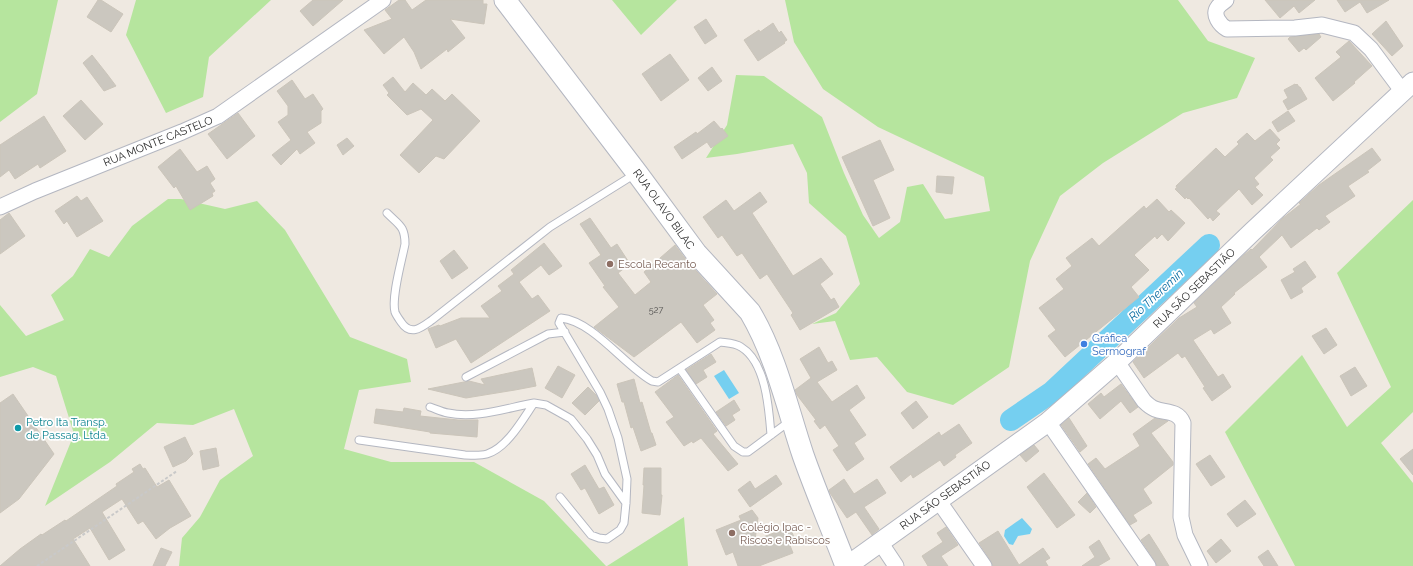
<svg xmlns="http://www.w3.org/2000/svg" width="1413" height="566" viewBox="0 0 1413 566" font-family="Raleway,sans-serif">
	<rect width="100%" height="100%" fill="#efe9e1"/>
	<path fill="#b6e59e" d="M0,0h58l-21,94 -37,28z
		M136,0h135l-62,57 -6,40 -37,16 -40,-78z
		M612,0h65l-36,35z
		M785,0h393l30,41 47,17 -18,40 -54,15 -80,50 -43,33 -30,65 -21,106 -56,38 -46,-13 -30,-35 -27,3 -15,-39 -23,3 24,-11 24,-29 -14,-48 -37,-33 -2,-30 -14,-29 -56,10 -31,4 21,-33 9,-50 28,1 58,41 22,56 19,42 16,23 21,-16 7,-35 16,-3 22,35 45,-8 -6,-34 -106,-50 -55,-38 -29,-47z
		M168,199h13l44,10 32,-8 28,29 65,107 57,22 4,23 -52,8 -15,59 47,13h83l70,39 62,65h-427l3,-28 18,-21 20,-37 33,-24 -19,-47 -41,16 -36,-2 -47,39 -65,44 29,-72 -18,-58 -23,-9 -33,10v-72l26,31 38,-16 -13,-25 22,-19 17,-27 19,8 23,-31z
		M1413,200v212l-32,31 32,40v83h-118l-70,-134 77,-77 45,72 44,-40 -54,-114z
		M684,517l4,49h-81z"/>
	<path fill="#75cff0" d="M724,370l15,23 -10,6 -15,-23z
		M1022,518l10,11 -2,5 -12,2 -5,9 -4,-1 -5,-8 1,-6z"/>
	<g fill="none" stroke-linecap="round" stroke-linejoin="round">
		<path stroke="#75cff0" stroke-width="22" d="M1011,420l41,-28 157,-147"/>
	</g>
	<path fill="#cbc7bf" stroke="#cbc5ba" d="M98,0h3l22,14 -12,18 -24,-15z
		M313,0h30l-30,26 -13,-15z
		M399,0h6l7,10 14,-10h57v4h4l-3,20 -34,-5 15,19 -17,14 -1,-3 -26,20 -7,-17 -10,-15 -20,17 -20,-24 28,-11 -7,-9z
		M1265,0h50l-16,13 -5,-7 -14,12z
		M1337,0h52l-22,13 -7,-11 -15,10z
		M706,19l11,17 -12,8 -11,-17z
		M1386,21l17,25 -11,10 -20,-22z
		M773,23l6,10 2,-2 6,9 -3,2 1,1 -27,18 -14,-21 15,-10 1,2z
		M1319,34l2,3 -15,13 -2,-2 -5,4 -11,-13 2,-2z
		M1349,41l23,25 -18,16 1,1 -22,18 -18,-23 26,-21 -5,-5z
		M670,54l19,26 -28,21 -19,-27z
		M92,55l15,19 9,12 -12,5 -21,-28z
		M712,67l10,14 -14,10 -10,-13z
		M393,77l12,15 8,-9 13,12 6,-6 13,12 7,-7 28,27 -36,38 -8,-3 -17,17 -19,-18 33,-35 -12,-11 -14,6 -20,-20 2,-2 -6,-8z
		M292,80l13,19 8,-5 10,15 -2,2v12l-14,9 8,11 -15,11 -3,-5 -16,16 -9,-10 19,-15 -13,-18 10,-7v-9l-11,-15z
		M1295,84l1,1 1,-1 2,3h1l7,12 -19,11 -5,-9 5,-3 -4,-8z
		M81,100l22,24 -18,16 -22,-24z
		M1288,111l7,10 -17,11 -6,-10z
		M238,113l17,23 -28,23 -19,-25z
		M44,116l22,35 -26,17 -2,-4 -23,15 -6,-9 -9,7v-32z
		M714,121l7,8 1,-1 6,8 -17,12 -4,-6 -25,17 -8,-12 22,-15 1,2z
		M1270,129l10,11 -4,4 4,4 -10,9 3,3 -19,18 5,6 -4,3 8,8 -11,10 -13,-16 -23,22 4,3 -7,7 -3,-4 -2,2 -19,-21 -1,1 -2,-2 -1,2 -10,-10 2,-1 -1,-2 40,-38 9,9 14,-13 -2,-2 10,-9 8,8z
		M347,138l7,8 -11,9 -6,-10z
		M880,140l14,30 -21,10 17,38 -17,8 -31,-69z
		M1372,148l9,12 -14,11 2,1 -21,14 7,10 -30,20 5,6 -11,8 -2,-2 -26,20 -9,-13 -23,22 8,10 -33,26 1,1 -14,13 10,16 -17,11 -3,-5 -18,11 25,37 5,-3 8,13 -19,14 -9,-13 2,-1 -20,-31 -3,2 -4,-5 -34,25 -11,-16 46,-44 18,-11 -3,-4 43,-42 14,-12 1,1 31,-32 18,-14 -2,-1 20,-18z
		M180,149l17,23 10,-6 8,13 -5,4 5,8 -3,2 1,3 -23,14 -14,-24 -2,2 -16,-21z
		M937,176l17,1 -2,17 -16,-2z
		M760,192l7,10 -15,11 41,63 28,-18 12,16 -13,10 11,16 3,-2 5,9 -39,23 -9,-15 2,-2 -26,-39 -7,5 -18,-26 -5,3 -15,-21 -4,3 -15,-21 23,-17 8,11z
		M77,196l4,5 6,-4 16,24 -26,16 -10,-16 -3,3 -9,-13z
		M1157,199l12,13 2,-2 14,13 -17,18 -6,-7 -5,5 -2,-3 -21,19 15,15 -18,17 8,10 -74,60 -17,-21 8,-6 -17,-22 25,-19 -8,-10 16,-13 -6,-8 26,-20 7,8 45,-40 2,3z
		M9,213l16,23 -25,18v-34z
		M590,218l21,30 6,-4 13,20 -12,9 17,22 16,-13 -7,-10 31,-27 12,16 30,33 -14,11 11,15 -4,3 5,7 -18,13 -16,-21 -47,35 -40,-30 25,-20 -16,-20 2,-1 -16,-23 12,-8 -21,-31z
		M544,243l18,23 -13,9 -8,-10 -22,17 13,17 6,-4 12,16 -79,52 -15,-24 -20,9 -8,-19 11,-4 1,1 21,-8h29l-9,-12 21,-15 -4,-5 16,-12 -3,-4z
		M454,250l14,18 -16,11 -12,-18z
		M1305,261l11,16 -15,11 2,4 -12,7 -10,-19 14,-8 -2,-3z
		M1326,328l11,17 -13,9 -12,-18z
		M819,347l9,16 4,-2 5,9 -20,12 15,20 25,-17 8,13 -16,12 17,25 -12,8 10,16 -17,12 -14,-21 6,-4 -14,-21 -5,4 -6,-8 2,-1 -19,-25 -2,-5 16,-12 -11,-19z
		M711,354l5,8 -13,8 4,7 -11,7 -10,-14z
		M558,366l17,9 -13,23 -17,-10z
		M1355,367l12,19 -16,10 -11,-20z
		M532,368l4,18 -21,4 -49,8 -38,-9 41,-8 16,4 -4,-6z
		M678,375l39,56 -4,3 25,30 -10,7 -27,-33 -8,5 -1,-2 -8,5 -18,-24 8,-5 -19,-25z
		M634,379l6,24 2,-1 9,31h1l4,12 -15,6 -8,-24 -2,1 -7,-26h-2l-5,-18z
		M1121,384l17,23 -8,6 -9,-12 -21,18 -12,-15 13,-11 3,4z
		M588,387l8,8 3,6 -14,14 -13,-12z
		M13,394l41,60 -35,45 -19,14v-110z
		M734,400l6,10 -8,5 3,5 -9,6 -10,-14z
		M916,401l12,16 -15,12 -12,-16z
		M404,408l17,3 -1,5 38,4h20l-1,17 -47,-4v-1l-56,-9 2,-14 27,3z
		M1069,418l18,28 -7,6 -19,-27z
		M1155,418l13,3 -17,12 22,29v3l-30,24 9,14 -19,12 4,6 -7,4 -42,-61 8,-6 9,11 35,-23 -7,-12z
		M959,424l13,19 -17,12 1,2 -12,9 -4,-6 -27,18 -2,-4 -10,8 -11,-15 49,-35 2,4z
		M185,437l8,17 -7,7 -13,6 -9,-20z
		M1034,445l5,6 -13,11 -6,-7z
		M216,448l3,18 -16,4 -3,-19z
		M1413,449v26l-13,-16z
		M1210,455l15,22 -14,9 -15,-22z
		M140,464l3,5 2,-1 12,19 12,-7 22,36 -21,12 -14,11 -13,-18 -5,3 -16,-25 -20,13 23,38 -16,10 -19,-32 -17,11 17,27h-90l20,-17 21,-15 1,1 23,-15 1,1 51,-35 -1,-2 18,-12 -2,-3z
		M585,465l14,24 5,-2 10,18 -15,9 -14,-26 -4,2 -10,-16z
		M644,468h17v27h1l-2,20 -18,-2 2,-28h-1z
		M1044,473l31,42 -18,13 -30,-41z
		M776,475l6,9 -32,23 -12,-17 12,-9 5,8z
		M844,479l10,15 23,-15 9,14 -22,14 15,22 -7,6 -16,-23 -9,6 -17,-25 -1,-3z
		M1087,493l9,14 -6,6 -12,-11z
		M1245,500l11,14 -19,13 -10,-13z
		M752,510l6,8 -3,22 35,-13 5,13 -6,3 4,10 -34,13h-21l-5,-14 -7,3 -10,-25 25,-10 -2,-4z
		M946,527l12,18 -17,11 7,10h-20l-6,-10 21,-14 -6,-9z
		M998,531l21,34 24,-17 7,10 -5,3 3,5h-55l-2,-5 -12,-18z
		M1149,534l9,14 11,18h-12l-2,-5 -14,-21z
		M1221,539l10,12 -15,12 -9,-12z
		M1099,540l11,19 -12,7h-16l13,-9 -6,-10z
		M161,548l11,4 -7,14h-12z
		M1268,550l10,16h-14l-6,-9z"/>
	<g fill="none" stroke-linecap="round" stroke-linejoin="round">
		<g stroke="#b4b7c1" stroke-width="9">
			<path id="service" d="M387,213c12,12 18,13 18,31 -3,16 -14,53 -10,68 1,3 4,7 6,10 10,15 21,5 31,-2l118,-93 85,-53
				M680,369l54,77 9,6h5l42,-31
				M466,377l82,-43 17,-2
				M430,407c6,2 12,5 18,6 28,6 58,-5 86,-10
				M359,440l106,15c8,0 15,1 22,-1 20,-6 36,-35 47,-51l12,2 25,14 16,20 10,16 8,19 21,29
				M560,497l31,38 8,3 8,1 13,-9 4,-7 2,-20 1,-24 -9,-41 -10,-29 -8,-17 -41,-69 2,-5c32,3 64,48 91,63l6,1 62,-40c7,1 15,1 21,5 25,15 28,62 30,88"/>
		</g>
		<g stroke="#b4b7c1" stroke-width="17">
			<path id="minor" d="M1226,0c-2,2 -6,4 -8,7 -6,8 2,18 9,22l68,-1 27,-3 32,8 17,16 32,43
				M0,207l35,-16 147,-59 36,-16 165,-116
				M1117,362l27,39c3,3 6,6 11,8 10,4 23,1 28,14l-2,94 4,18 15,31
				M1048,422l100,144
				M938,500l46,66
				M880,542l16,24"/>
		</g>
		<g stroke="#b4b7c1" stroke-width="21">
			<path id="tertiary" d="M847,566l201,-144 69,-60 135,-130 161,-150"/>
		</g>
		<g stroke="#b4b7c1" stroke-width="23">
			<path id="secondary" d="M505,0l132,173 59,80 54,59c26,44 37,95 53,143 13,37 29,74 43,111"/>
		</g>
		<path stroke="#c9c9c9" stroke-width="2" stroke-dasharray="3 2" stroke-linecap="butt" d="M37,566l140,-95"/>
		<use href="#service" stroke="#fff" stroke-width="7"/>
		<use href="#minor" stroke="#fff" stroke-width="15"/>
		<use href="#tertiary" stroke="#fff" stroke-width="19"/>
		<use href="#secondary" stroke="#fff" stroke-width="21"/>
	</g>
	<g fill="#8d6e63" stroke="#fff" stroke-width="1.5">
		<circle cx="610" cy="264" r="4"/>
		<circle cx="732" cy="533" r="4"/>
	</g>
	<circle fill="#3f7fe0" stroke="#fff" stroke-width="1.5" cx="1084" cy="344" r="4"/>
	<circle fill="#0f9aa8" stroke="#fff" stroke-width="1.5" cx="18" cy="428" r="4"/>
	<g text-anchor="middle" stroke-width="3.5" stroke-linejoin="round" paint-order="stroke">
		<g font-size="9" fill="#555452">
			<text x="656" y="313">527</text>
		</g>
		<g font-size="11" fill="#2e2e2e" stroke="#fff">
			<text transform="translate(158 141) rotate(-22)" y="4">RUA MONTE CASTELO</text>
			<text transform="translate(664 209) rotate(54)" y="4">RUA OLAVO BILAC</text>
			<text transform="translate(1194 288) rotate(-44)" y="4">RUA SÃO SEBASTIÃO</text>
			<text transform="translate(945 495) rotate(-36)" y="4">RUA SÃO SEBASTIÃO</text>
		</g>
		<g font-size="11" fill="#785e54" stroke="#fff" text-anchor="start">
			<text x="618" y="268">Escola Recanto</text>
			<text x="740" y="531">Colégio Ipac -<tspan x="740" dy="13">Riscos e Rabiscos</tspan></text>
		</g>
		<g font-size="11" fill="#366cbe" stroke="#fff" text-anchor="start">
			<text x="1092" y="342">Gráfica<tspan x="1092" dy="13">Sermograf</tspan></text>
		</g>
		<g font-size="11" fill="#0d838f" stroke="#fff" text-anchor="start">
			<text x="26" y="426">Petro Ita Transp.<tspan x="26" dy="13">de Passag. Ltda.</tspan></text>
		</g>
		<g font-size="12" font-style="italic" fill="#0d6fa3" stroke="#fff">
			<text transform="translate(1156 295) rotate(-43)" y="4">Rio Theremin</text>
		</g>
	</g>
</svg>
